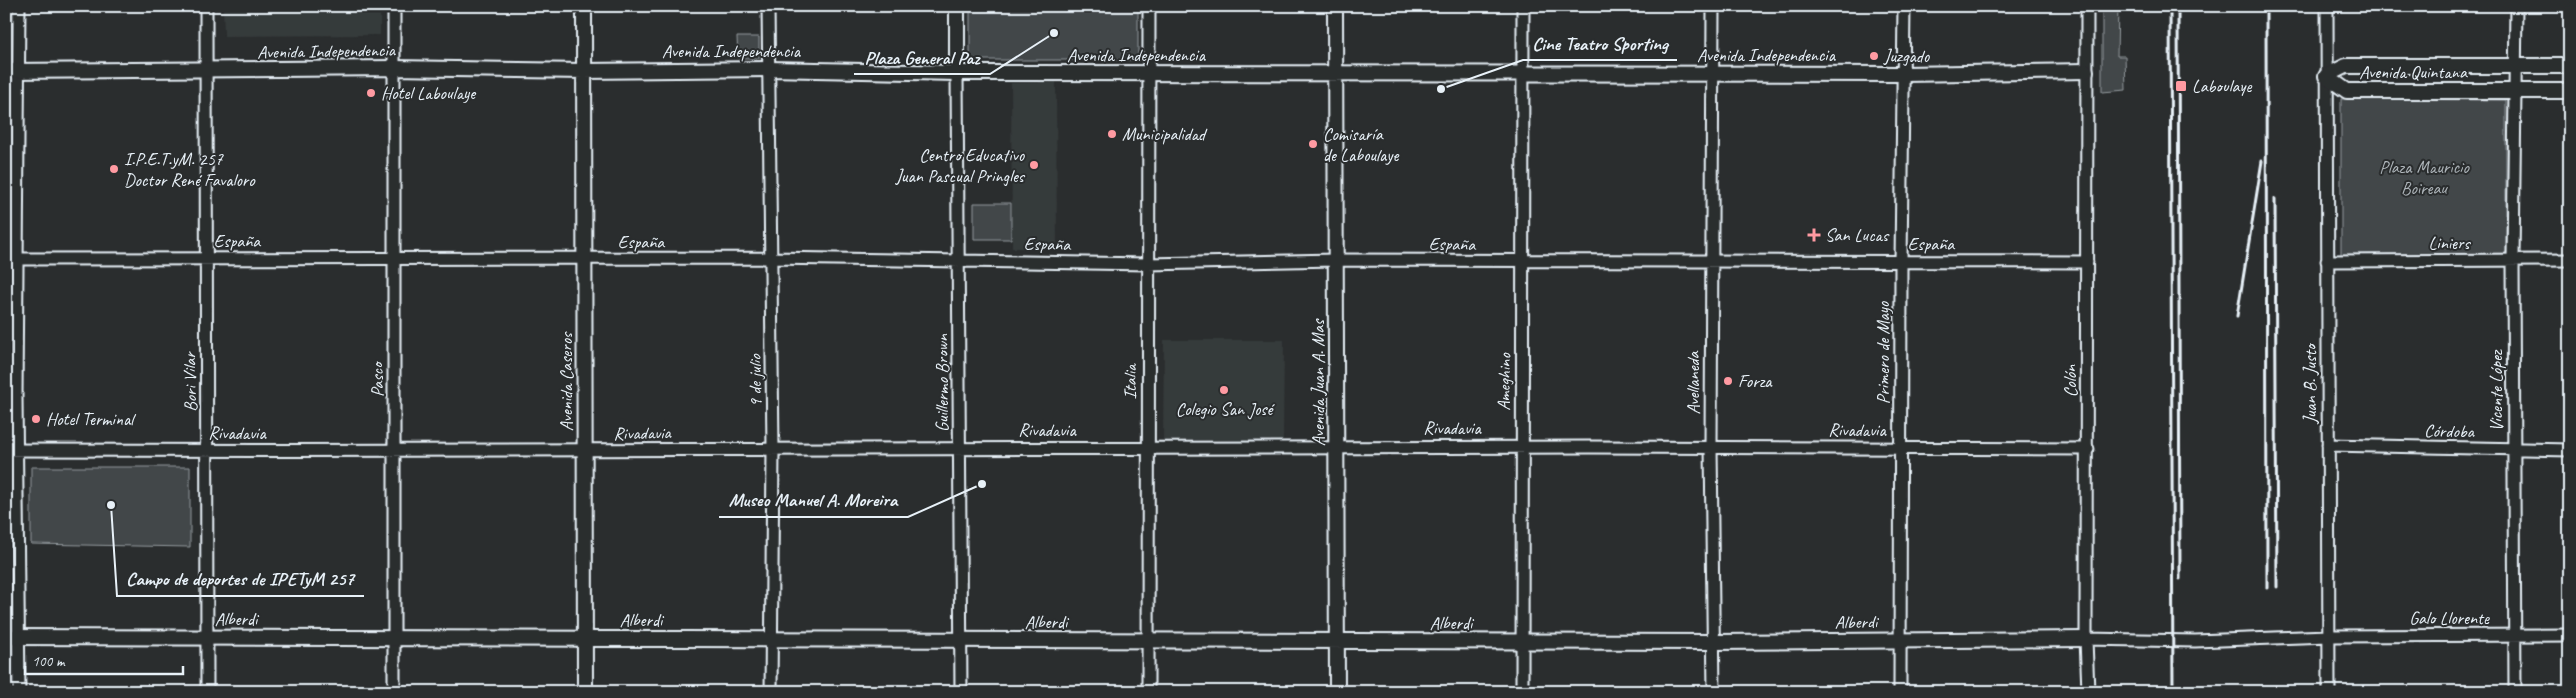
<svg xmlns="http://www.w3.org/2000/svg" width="2576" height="698" viewBox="0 0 2576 698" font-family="Caveat,sans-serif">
	<rect width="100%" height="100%" fill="#2a2d2e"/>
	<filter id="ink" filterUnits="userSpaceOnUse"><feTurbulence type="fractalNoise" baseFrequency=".02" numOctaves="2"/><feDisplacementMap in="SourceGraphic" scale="10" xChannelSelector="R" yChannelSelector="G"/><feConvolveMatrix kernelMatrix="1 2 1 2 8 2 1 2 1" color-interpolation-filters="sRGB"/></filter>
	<g filter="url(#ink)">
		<path fill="#363a3b" d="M223,6h157v29l-156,1z
			M1056,82l1,166h-45l-1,-165z
			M1164,340h120l-1,100h-120z"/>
		<path fill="#424648" stroke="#959ca0" d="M970,6h168v54h-168z
			M2102,6h16l-1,50h8l1,34 -24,2z
			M737,37h22v21h-21z
			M2341,99l165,1v155h-165z
			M974,203h37v36h-37z
			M31,467h159v80l-159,-3z"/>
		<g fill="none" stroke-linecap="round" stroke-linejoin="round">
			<g stroke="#e8f1f8" stroke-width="15">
				<path id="minor" d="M206,6l1,686
					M394,6v686
					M768,6l5,443 -2,243
					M1713,6l-2,441 3,245
					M2087,6l-1,633 2,53
					M2327,6l2,686
					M957,73l4,619
					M6,259l765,-1 377,6 188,-4 751,2
					M2327,261l243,-1
					M2328,445l242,5
					M6,450c694,3 1388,-7 2082,-1
					M2086,639l109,2 134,-5 241,-1
					M19,692l-3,-295 3,-391
					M1148,692l1,-686
					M1522,692l1,-686
					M1900,692l1,-430 3,-256
					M2515,692l-2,-432 3,-254"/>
			</g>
			<g stroke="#e8f1f8" stroke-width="18">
				<path id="major" d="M584,6l1,686
					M1335,6l2,686
					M2570,66h-224l-20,10 21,15h223
					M6,71l388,-3 190,3 185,-2 188,4 948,1 181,-3
					M957,73v-67
					M6,637l1708,5 372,-3"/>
			</g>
			<use href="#minor" stroke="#2a2d2e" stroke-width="11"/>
			<use href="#major" stroke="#2a2d2e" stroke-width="14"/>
			<path stroke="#e8f1f8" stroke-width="3" d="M2170,6l3,686
				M2178,6l2,573
				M2266,6l1,582
				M2275,199l2,388
				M2237,316l25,-155"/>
		</g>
	</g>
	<g fill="#ff9aa2" stroke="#2a2d2e" stroke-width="2">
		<circle cx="1874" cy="56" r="5"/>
		<rect x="2175" y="80" width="12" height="12" rx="2.5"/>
		<circle cx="371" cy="93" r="5"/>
		<circle cx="1112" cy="134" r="5"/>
		<circle cx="1313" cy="144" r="5"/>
		<circle cx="1034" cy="165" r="5"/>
		<circle cx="114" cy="169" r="5"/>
		<path d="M1811.5 227.5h5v5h5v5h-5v5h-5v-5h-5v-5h5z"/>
		<circle cx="1728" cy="381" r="5"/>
		<circle cx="1224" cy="390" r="5"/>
		<circle cx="36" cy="419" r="5"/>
	</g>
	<g text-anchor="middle" stroke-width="4" stroke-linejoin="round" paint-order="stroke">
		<g font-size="18" fill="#e8f1f8" stroke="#2a2d2e">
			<text transform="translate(326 51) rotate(-1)" y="6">Avenida Independencia</text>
			<text x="731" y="57">Avenida Independencia</text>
			<text x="1136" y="61">Avenida Independencia</text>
			<text x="1766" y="61">Avenida Independencia</text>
			<text x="2413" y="78">Avenida Quintana</text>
			<text x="237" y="247">España</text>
			<text x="641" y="248">España</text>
			<text x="2449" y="249">Liniers</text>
			<text transform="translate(1047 244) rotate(1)" y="6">España</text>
			<text transform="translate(1452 244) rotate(1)" y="6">España</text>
			<text x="1931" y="250">España</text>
			<text transform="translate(1883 353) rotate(-90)" y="6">Primero de Mayo</text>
			<text transform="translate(377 380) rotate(-91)" y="6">Pasco</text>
			<text transform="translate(755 381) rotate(-91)" y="6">9 de julio</text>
			<text transform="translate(2070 381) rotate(-90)" y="6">Colón</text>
			<text transform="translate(190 382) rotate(-91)" y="6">Bori Vilar</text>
			<text transform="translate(566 382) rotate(-90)" y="6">Avenida Caseros</text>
			<text transform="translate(1130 382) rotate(-89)" y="6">Italia</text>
			<text transform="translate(1504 382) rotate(-89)" y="6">Ameghino</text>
			<text transform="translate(942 383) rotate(-90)" y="6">Guillermo Brown</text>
			<text transform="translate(1318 383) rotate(-90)" y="6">Avenida Juan A. Mas</text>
			<text transform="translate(1693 383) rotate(-90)" y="6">Avellaneda</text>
			<text transform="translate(2310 384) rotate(-90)" y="6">Juan B. Justo</text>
			<text transform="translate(2496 391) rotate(-90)" y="6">Vicente López</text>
			<text x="1452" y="434">Rivadavia</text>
			<text x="1047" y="436">Rivadavia</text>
			<text x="1857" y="436">Rivadavia</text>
			<text transform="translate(2449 431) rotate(1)" y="6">Córdoba</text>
			<text x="237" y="439">Rivadavia</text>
			<text transform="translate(642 433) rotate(-1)" y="6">Rivadavia</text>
			<text x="2449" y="624">Galo Llorente</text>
			<text x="236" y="625">Alberdi</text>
			<text x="641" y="626">Alberdi</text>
			<text x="1046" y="628">Alberdi</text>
			<text transform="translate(1856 622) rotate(-1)" y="6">Alberdi</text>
			<text x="1451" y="629">Alberdi</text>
		</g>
		<g font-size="18" fill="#e8f1f8" stroke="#2a2d2e" text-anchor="start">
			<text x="1884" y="62">Juzgado</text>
			<text x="2192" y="92">Laboulaye</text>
			<text x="381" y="99">Hotel Laboulaye</text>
			<text x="1122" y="140">Municipalidad</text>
			<text x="1323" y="140">Comisaría<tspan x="1323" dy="21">de Laboulaye</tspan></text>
			<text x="1024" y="161" text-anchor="end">Centro Educativo<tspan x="1024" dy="21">Juan Pascual Pringles</tspan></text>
			<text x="124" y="165">I.P.E.T.yM. 257<tspan x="124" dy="21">Doctor René Favaloro</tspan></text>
			<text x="1825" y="241">San Lucas</text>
			<text x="1738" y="387">Forza</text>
			<text x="1224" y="415" text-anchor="middle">Colegio San José</text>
			<text x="46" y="425">Hotel Terminal</text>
		</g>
		<g font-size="18" fill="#aeb5ba" stroke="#2a2d2e">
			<text x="2424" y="173">Plaza Mauricio<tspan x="2424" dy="21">Boireau</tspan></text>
		</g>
	</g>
	<path fill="none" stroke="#e8f1f8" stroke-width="2" d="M1441 89L1523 60H1677M1054 33L990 74H854M982 484L908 517H719M111 505L117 596H364"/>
	<g fill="#e8f1f8" stroke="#2a2d2e" stroke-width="2">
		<circle cx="1441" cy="89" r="5"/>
		<circle cx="1054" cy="33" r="5"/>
		<circle cx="982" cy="484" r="5"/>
		<circle cx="111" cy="505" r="5"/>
	</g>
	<g font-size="19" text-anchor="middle" font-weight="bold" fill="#e8f1f8" stroke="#2a2d2e" stroke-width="4" stroke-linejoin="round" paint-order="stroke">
		<text x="1600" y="50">Cine Teatro Sporting</text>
		<text x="922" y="64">Plaza General Paz</text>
		<text x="813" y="506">Museo Manuel A. Moreira</text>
		<text x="240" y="585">Campo de deportes de IPETyM 257</text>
	</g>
	<rect width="2576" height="698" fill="none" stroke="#2a2d2e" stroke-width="25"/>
	<rect x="12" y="12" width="2551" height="673" fill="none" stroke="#e8f1f8" stroke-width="2" filter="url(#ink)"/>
	<path d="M25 666v8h158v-8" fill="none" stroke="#e8f1f8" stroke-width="2.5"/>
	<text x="32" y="666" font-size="15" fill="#e8f1f8" stroke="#2a2d2e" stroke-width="4" paint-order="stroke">100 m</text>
</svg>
